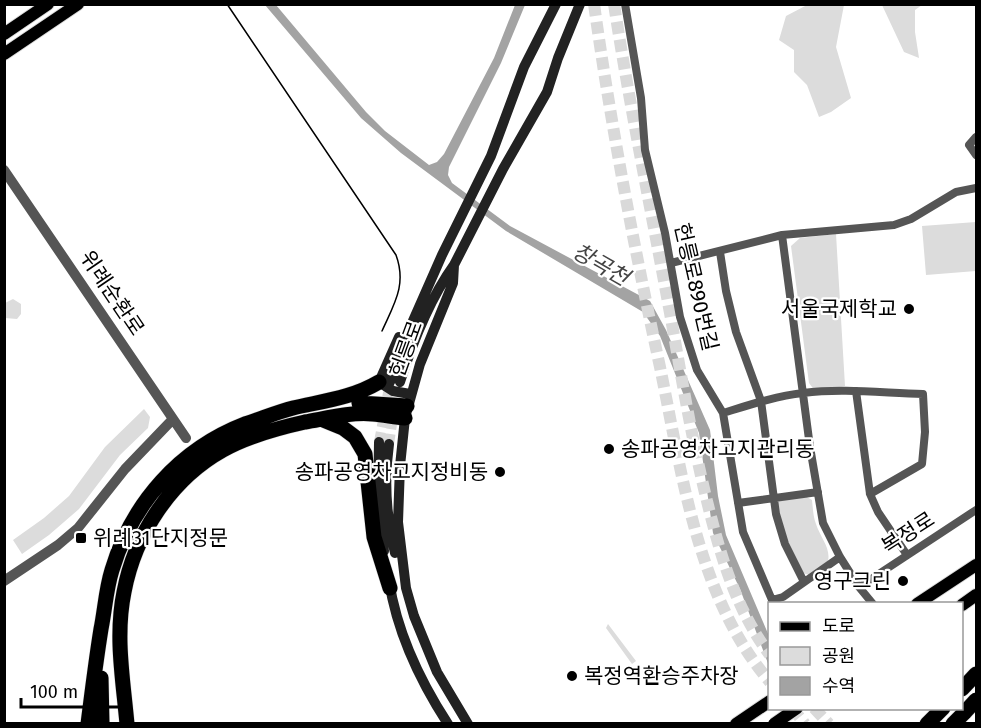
<svg xmlns="http://www.w3.org/2000/svg" width="981" height="728" viewBox="0 0 981 728" font-family="'Fira Sans','Noto Sans KR',sans-serif">
	<rect width="100%" height="100%" fill="#fff"/>
	<path fill="#dcdcdc" d="M807,5h37l-8,42 15,51 -20,14 -12,5 -12,-32 -13,-13v-22l-15,-10 7,-24z
		M882,5h40l-7,5v22l4,26 -15,-6z
		M976,222v49l-50,4 -4,-49z
		M836,234l9,152 -30,5 -6,-8 -18,-137 9,-8z
		M13,299l8,5v10l-4,5 -12,-1v-15z
		M144,409l6,8 -2,11 -28,27 -41,54 -30,26 -27,19 -9,-14 31,-22 25,-22 36,-49z
		M805,496l7,4c1,9 1,16 4,24 4,13 15,24 12,37l-19,14 -6,-2 -16,-30 -10,-40 5,-6z
		M608,624l28,37 -4,3 -26,-36z"/>
	<path fill="#a3a3a3" d="M265,5h11l90,107 19,19 44,34 8,-3 7,-8 50,-96 21,-53h10l-24,58 -52,104 -1,8 4,8 58,43 140,75 16,29 44,100 8,66 8,39 43,101v30l-29,-77 -27,-56 -14,-100 -39,-97 -17,-24 -137,-81 -105,-78 -40,-35z"/>
	<g fill="none" stroke-linecap="round" stroke-linejoin="round">
		<path stroke="#d9d9d9" stroke-width="10" stroke-dasharray="10 5" stroke-linecap="butt" d="M379,442l11,-60
			M389,444l5,-33"/>
		<path stroke="#d9d9d9" stroke-width="12" stroke-dasharray="12 6" stroke-linecap="butt" d="M594,4c17,122 40,243 66,363 22,106 37,230 110,315
			M614,4c16,104 37,206 56,309 12,67 23,134 40,200 13,51 28,99 60,142
			M792,708l13,16
			M814,708l15,16"/>
		<g stroke="#dbdbdb" stroke-width="14">
			<path id="primary" d="M4,34l44,-30
				M4,54l74,-50
				M917,604l59,-39
				M962,605l14,-10
				M736,724l34,-23"/>
		</g>
		<g stroke="#dbdbdb" stroke-width="16">
			<path id="motorway" d="M359,403l48,3
				M321,419l22,9 12,9 10,17 9,83 16,51
				M101,678l1,46
				M962,689l14,-15
				M88,724c4,-32 8,-64 13,-95 4,-20 5,-40 11,-59 20,-67 68,-121 133,-146 16,-5 32,-12 48,-16 30,-7 59,-10 86,-26
				M127,724c-4,-45 -12,-88 -3,-132 11,-58 47,-113 99,-142 25,-14 55,-22 82,-28 23,-4 45,-10 68,-8 11,1 21,3 32,4
				M927,724l16,-16
				M953,724l12,-12"/>
		</g>
		<path stroke="#555" stroke-width="8" d="M625,4l16,94 4,52 20,83 15,84 17,53 26,43 20,119 29,68 11,-3 57,-40
			M976,137l-7,8 7,10
			M782,235l28,212 13,76 17,34 19,30 14,17
			M720,252l6,39 10,41 25,69 15,113 9,30 19,38
			M671,263l111,-28 112,-10 17,-6 45,-27 20,-4
			M856,391l14,103 8,18 29,43
			M723,413c26,-8 53,-17 80,-20 40,-5 80,0 120,1l2,38 -3,32 -52,30
			M738,503l80,-11
			M859,587l117,-77"/>
		<path stroke="#555" stroke-width="10" d="M4,170l182,268
			M4,581l54,-36 20,-17 47,-59 48,-50"/>
		<path stroke="#222" stroke-width="10" d="M399,337l-20,45 14,9 17,3
			M390,382l11,-34 41,-93 49,-99 33,-89 32,-63
			M400,382c13,-41 29,-82 54,-117
			M379,442l-1,69 6,40
			M389,444c-5,36 -3,73 6,109
			M389,581c8,51 31,100 59,143
			M468,724l-31,-52 -23,-56 -8,-28 -8,-66 2,-56 5,-48 15,-54 33,-81 1,-18 49,-96 44,-77 11,-34 22,-54"/>
		<use href="#primary" stroke="#000" stroke-width="12"/>
		<use href="#motorway" stroke="#000" stroke-width="15"/>
		<path stroke="#000" stroke-width="1.5" d="M227,4l169,251c11,30 -2,49 -14,76"/>
		<g stroke="#dbdbdb" stroke-width="14" stroke-linecap="butt">
			<path id="primary-bridge" d="M774,724l23,-16"/>
		</g>
		<g stroke="#dbdbdb" stroke-width="16" stroke-linecap="butt">
			<path id="motorway-bridge" d="M965,712l11,-12"/>
		</g>
		<use href="#primary-bridge" stroke="#000" stroke-width="12"/>
		<use href="#motorway-bridge" stroke="#000" stroke-width="15"/>
	</g>
	<g fill="#000" stroke="#fff" stroke-width="2">
		<circle cx="909" cy="309" r="6"/>
		<circle cx="609" cy="449" r="6"/>
		<circle cx="500" cy="472" r="6"/>
		<rect x="75" y="532" width="12" height="12" rx="3"/>
		<circle cx="903" cy="581" r="6"/>
		<circle cx="572" cy="676" r="6"/>
	</g>
	<g text-anchor="middle" stroke-width="4.5" stroke-linejoin="round" paint-order="stroke">
		<g font-size="21" fill="#000" stroke="#fff">
			<text transform="translate(696 287) rotate(77)" y="7">헌릉로890번길</text>
			<text transform="translate(112 293) rotate(56)" y="7">위례순환로</text>
			<text transform="translate(406 349) rotate(-70)" y="7">헌릉로</text>
			<text transform="translate(908 533) rotate(-33)" y="7">복정로</text>
		</g>
		<g font-size="21" fill="#000" stroke="#fff" text-anchor="end">
			<text x="897" y="316">서울국제학교</text>
			<text x="621" y="456" text-anchor="start">송파공영차고지관리동</text>
			<text x="488" y="479">송파공영차고지정비동</text>
			<text x="93" y="545" text-anchor="start">위례31단지정문</text>
			<text x="891" y="588">영구크린</text>
			<text x="584" y="683" text-anchor="start">복정역환승주차장</text>
		</g>
		<g font-size="22" font-style="italic" fill="#444" stroke="#fff">
			<text transform="translate(601 264) rotate(30)" y="8">창곡천</text>
		</g>
	</g>
	<rect width="981" height="728" fill="none" stroke="#000000" stroke-width="12"/>
	<rect x="768" y="602" width="195" height="108" fill="#ffffff" stroke="#999999" stroke-width="1.5"/>
	<rect x="780" y="622" width="30" height="9" fill="#000000" stroke="#999999" stroke-width="1.5"/>
	<text x="822" y="632" font-size="18" fill="#000000">도로</text>
	<rect x="780" y="647" width="30" height="18" fill="#dcdcdc" stroke="#999999" stroke-width="1.5"/>
	<text x="822" y="662" font-size="18" fill="#000000">공원</text>
	<rect x="780" y="677" width="30" height="18" fill="#a3a3a3" stroke="#999999" stroke-width="1.5"/>
	<text x="822" y="692" font-size="18" fill="#000000">수역</text>
	<path d="M21 698v9h108v-9" fill="none" stroke="#000000" stroke-width="3"/>
	<text x="30" y="698" font-size="18" fill="#000000" stroke="#ffffff" stroke-width="4.5" paint-order="stroke">100 m</text>
</svg>
